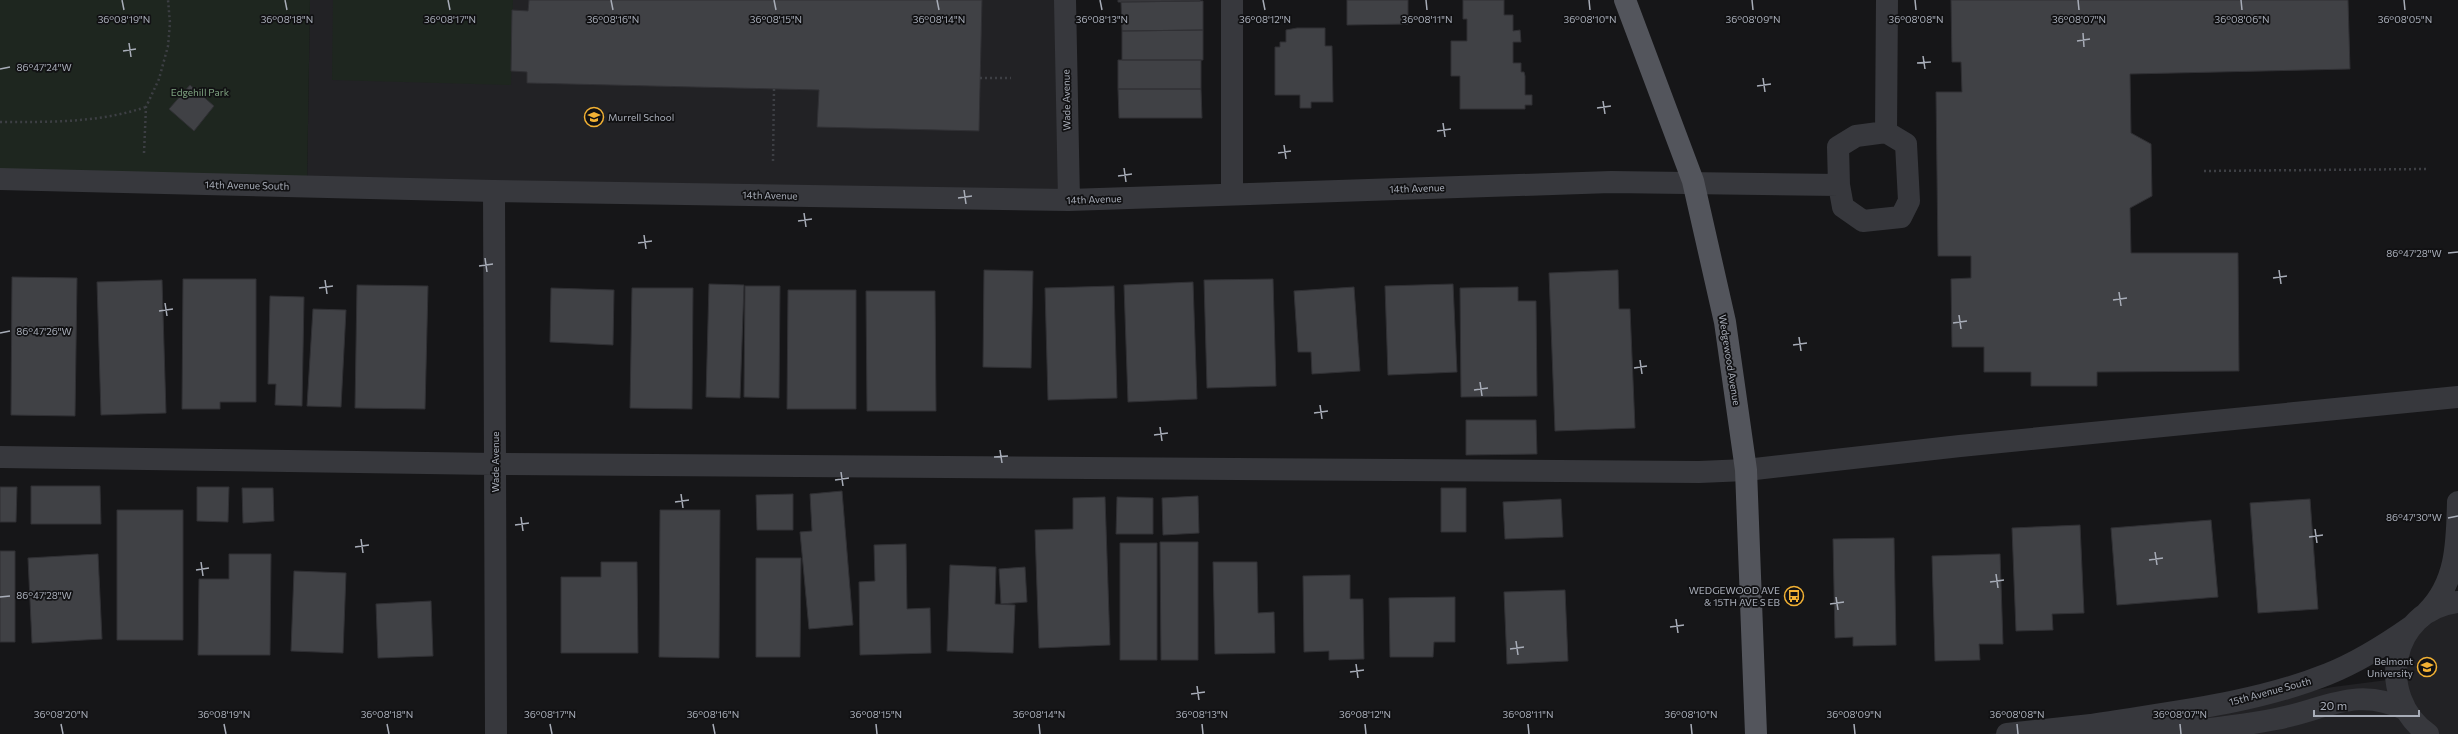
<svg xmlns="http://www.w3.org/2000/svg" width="2458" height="734" viewBox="0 0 2458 734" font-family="Commissioner,sans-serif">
	<rect width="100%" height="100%" fill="#161618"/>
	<path fill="#222225" d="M310,0h755l4,200 -762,-14z
		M2458,602v132h-471l104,-9 77,-9 165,-29 62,-8 5,-31z"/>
	<path fill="#1e261f" d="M0,0h310l-3,186 -307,-7z
		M333,0h180l-2,85 -179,-5z"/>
	<path fill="#404145" stroke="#303034" d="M529,0h453l-3,131 -162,-4 2,-37 -292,-7v-11l-16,-1 1,-61 16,1z
		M1118,0h82v1l-79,1h-3z
		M1347,0h61v24l-61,1z
		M1463,0h41v15h9v16l7,-1 1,12h-8v21h8v9h3l1,4v19h7v10h-7v4h-65v-33h-9v-35h16v-22h-4z
		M1951,0h397l2,69 -220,5 1,59 20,11 1,52 -22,12 1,45h107l1,118 -142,1v14h-66v-14h-47v-25h-32l-1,-68 20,-1v-22h-33l-2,-164h26l-1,-30h-9z
		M1200,1h3v29l-81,1 -1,-29z
		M1297,28h28v18h7l1,56h-22v6h-11v-13h-25v-48h5v-5h6v-12z
		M1203,30v30h-81v-29z
		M1118,60h83v29h-83z
		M190,85l24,21 -20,25 -25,-22z
		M1118,89h83l1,29h-83z
		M984,270l49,1 -2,97 -48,-1z
		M1618,270l1,39h11l5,119 -80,3 -6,-158z
		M12,277l65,1 -2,138 -64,-1z
		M183,279h73v123h-36v7h-38z
		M1273,279l3,107 -69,2 -3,-108z
		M162,280l4,133 -65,2 -4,-133z
		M1193,282l4,117 -69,3 -4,-117z
		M709,284l35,1 -4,113 -34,-1z
		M1453,284l4,88 -69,3 -3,-89z
		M357,285l71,1 -3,123 -70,-1z
		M745,286h35l-1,112 -35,-1z
		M1114,286l3,112 -69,2 -3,-112z
		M1354,287l6,84 -48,3 -1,-22h-13l-4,-61z
		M1518,287v14h18l1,95 -76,1 -1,-109z
		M551,288l63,2 -1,55 -63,-3z
		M632,288h61l-1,121 -62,-1z
		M788,290h68v119h-69z
		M866,291h69l1,120h-69z
		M270,296l34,1 -2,109 -27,-1 1,-21h-8z
		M313,309l33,1 -5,97 -34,-1z
		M1466,420h70l1,34 -71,1z
		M31,486h69l1,38h-70z
		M0,487h17l-1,35h-16z
		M197,487h32l-1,35 -31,-1z
		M242,488h31l1,33 -31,2z
		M1441,488h25v44h-25z
		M842,491l11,134 -44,4 -9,-97 12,-1 -2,-37z
		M793,494v36h-36l-1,-35z
		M1198,496l1,37 -36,2 -1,-37z
		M1105,497l5,148 -71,3 -4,-118 38,-1v-31z
		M1117,497l36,1v36h-37z
		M1561,499l2,38 -58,2 -2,-37z
		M2310,499l8,110 -60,4 -8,-110z
		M117,510h66v130h-66z
		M660,510h60l-1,148 -60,-1z
		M2211,520l7,77 -101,8 -6,-77z
		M2080,525l4,88 -32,1 1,16 -37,1 -4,-103z
		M1894,538l2,107 -43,1v-9l-18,1 -2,-99z
		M1160,542h38v118h-37z
		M1120,543h37v117h-37z
		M906,544l1,65 23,-1 1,45 -71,2 -1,-73 16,-1 -1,-36z
		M0,551h15v91h-15z
		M98,554l4,85 -70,4 -4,-85z
		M229,554h42l-1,101h-72l1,-76h30z
		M2000,554l3,90h-24l1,16 -45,1 -3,-105z
		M756,558h45l-1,99h-44z
		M601,562h36l1,91h-77v-76h40z
		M1213,562h44l1,51 16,-1 1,41 -60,1z
		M950,565l46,2 -1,37 20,1 -2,48 -66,-2z
		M1025,567l2,35 -26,2 -2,-35z
		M294,571l52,2 -3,80 -52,-2z
		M1350,575v24h13l1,60 -35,1v-9l-25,1 -1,-76z
		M1565,590l3,71 -61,3 -3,-72z
		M1455,597v45h-21l-1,15h-43l-1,-59z
		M431,601l2,55 -55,2 -2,-54z"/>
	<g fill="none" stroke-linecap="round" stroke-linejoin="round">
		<path stroke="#3d3f44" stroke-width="2.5" stroke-dasharray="2 3" stroke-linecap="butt" d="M980,78h31
			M0,122c51,0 98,1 146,-15
			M144,153l2,-46 13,-28 9,-33 2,-23 -2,-23
			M773,161l1,-72
			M2204,171l222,-2"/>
		<path stroke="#37383d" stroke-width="22" d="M1065,0l4,200
			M1232,0v194
			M1886,132l20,12 3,57 -8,16 -38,4 -20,-14 -4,-22 -1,-38 18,-11z
			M1886,132l1,-132
			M0,179l494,12 575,9 542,-18 228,3
			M494,191l2,543
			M0,457l495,7 1204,8 47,-2 214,-24 498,-49
			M2427,612c30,-30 30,-70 31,-110
			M2406,710c-49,-25 -82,0 -130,9 -31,6 -64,10 -97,13 -25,2 -62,-5 -88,-7 79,-13 162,-21 237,-51 30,-12 57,-29 84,-48
			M2007,734l84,-9
			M2428,734c-53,-38 -38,-124 30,-132"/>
		<path stroke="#53555c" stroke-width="22" d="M1625,0l68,181 32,141 21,148 10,264"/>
	</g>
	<path fill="none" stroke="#a8adb8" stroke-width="1.5" d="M122,0l2,10M285,0l2,10M448,0l2,10M611,0l2,10M774,0l2,10M937,0l2,10M1100,0l2,10M1263,0l2,10M1426,0l1,10M1589,0l1,10M1752,0l1,10M1915,0l1,10M2078,0l1,10M2241,0l1,10M2404,0l1,10M2083,33l1,14M2077,41l13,-2M129,43l2,14M123,51l13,-2M1923,56l2,13M1917,63l14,-1M0,69l10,-2M1763,78l2,14M1757,86l14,-2M1603,101l2,13M1597,108l14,-2M1443,123l2,14M1437,131l14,-2M1284,145l2,14M1278,153l13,-2M1124,168l2,14M1118,176l14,-2M964,190l2,14M958,198l14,-2M804,213l2,14M798,221l14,-2M644,235l2,14M638,243l14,-2M2448,253l10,-1M485,258l2,14M479,266l14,-2M2279,270l2,14M2273,278l14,-2M325,280l2,14M319,288l14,-2M2119,292l2,14M2113,300l14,-2M165,303l2,13M159,311l14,-2M1959,315l2,14M1953,323l14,-2M0,333l10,-2M1799,337l2,14M1793,345l14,-2M1640,360l2,14M1634,368l13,-2M1480,382l2,14M1474,390l14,-2M1320,405l2,14M1314,413l14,-2M1160,427l2,14M1154,435l14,-2M1000,450l2,13M994,457l14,-1M841,472l2,14M835,480l14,-2M681,494l2,14M675,502l14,-2M521,517l2,14M2448,518l10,-2M515,525l14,-2M2315,529l2,14M2309,537l14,-2M361,539l2,14M355,547l14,-2M2155,552l2,13M2149,560l14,-2M201,562l2,14M196,570l13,-2M1996,574l2,14M1990,582l14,-2M0,597l10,-1M1836,597l2,13M1830,604l14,-2M1676,619l2,14M1670,627l14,-2M1516,641l2,14M1510,649l14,-2M1356,664l2,14M1350,672l14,-2M1197,686l2,14M1191,694l14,-2M61,724l2,10M224,724l2,10M387,724l2,10M550,724l2,10M713,724l2,10M876,724l1,10M1039,724l1,10M1202,724l1,10M1365,724l1,10M1528,724l1,10M1691,724l1,10M1854,724l1,10M2017,724l1,10M2180,724l1,10"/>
	<defs>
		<g id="school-ring" transform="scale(1)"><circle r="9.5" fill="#111113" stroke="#f2b134" stroke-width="1.5"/><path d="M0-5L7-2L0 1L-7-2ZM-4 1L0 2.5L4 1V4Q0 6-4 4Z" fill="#f2b134"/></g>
		<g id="bus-ring" transform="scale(1)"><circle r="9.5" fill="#111113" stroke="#f2b134" stroke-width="1.5"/><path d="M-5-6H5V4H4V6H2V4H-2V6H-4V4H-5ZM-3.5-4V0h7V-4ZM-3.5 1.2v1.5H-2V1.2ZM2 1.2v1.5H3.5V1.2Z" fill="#f2b134"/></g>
		<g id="university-ring" transform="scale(1)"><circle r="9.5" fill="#111113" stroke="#f2b134" stroke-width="1.5"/><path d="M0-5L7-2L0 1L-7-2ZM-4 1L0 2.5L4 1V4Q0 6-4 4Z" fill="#f2b134"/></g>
	</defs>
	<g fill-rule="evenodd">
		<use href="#school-ring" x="594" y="117"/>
		<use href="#bus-ring" x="1794" y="596"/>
		<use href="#university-ring" x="2427" y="667"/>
	</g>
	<g text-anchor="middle" stroke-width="3.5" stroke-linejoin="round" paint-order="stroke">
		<g font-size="10" fill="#7fa381" stroke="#111113">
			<text x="200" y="96">Edgehill Park</text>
		</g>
		<g font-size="10" fill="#a8adb8" stroke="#111113">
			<text transform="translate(1066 100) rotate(-91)" y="4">Wade Avenue</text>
			<text transform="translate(247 185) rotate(1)" y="4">14th Avenue South</text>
			<text transform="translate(1417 188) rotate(-2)" y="4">14th Avenue</text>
			<text transform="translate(770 195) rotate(1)" y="4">14th Avenue</text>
			<text transform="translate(1094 199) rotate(-2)" y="4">14th Avenue</text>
			<text transform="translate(1730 360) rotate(81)" y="4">Wedgewood Avenue</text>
			<text transform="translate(495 462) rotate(-90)" y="4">Wade Avenue</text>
			<text transform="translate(2270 691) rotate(-15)" y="4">15th Avenue South</text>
		</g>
		<g font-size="10" fill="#a8adb8" stroke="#111113" text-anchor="end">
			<text x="608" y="121" text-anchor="start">Murrell School</text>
			<text x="1780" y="594">WEDGEWOOD AVE<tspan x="1780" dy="12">&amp; 15TH AVE S EB</tspan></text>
			<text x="2413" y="665">Belmont<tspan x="2413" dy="12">University</tspan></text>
		</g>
	</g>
	<g font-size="10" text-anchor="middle" fill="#a8adb8" stroke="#111113" stroke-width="3.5" stroke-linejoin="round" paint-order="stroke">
		<text x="124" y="23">36°08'19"N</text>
		<text x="287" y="23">36°08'18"N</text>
		<text x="450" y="23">36°08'17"N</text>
		<text x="613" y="23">36°08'16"N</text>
		<text x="776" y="23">36°08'15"N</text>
		<text x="939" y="23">36°08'14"N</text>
		<text x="1102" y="23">36°08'13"N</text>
		<text x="1265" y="23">36°08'12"N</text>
		<text x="1427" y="23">36°08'11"N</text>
		<text x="1590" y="23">36°08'10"N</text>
		<text x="1753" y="23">36°08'09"N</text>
		<text x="1916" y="23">36°08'08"N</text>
		<text x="2079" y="23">36°08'07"N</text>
		<text x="2242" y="23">36°08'06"N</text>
		<text x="2405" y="23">36°08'05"N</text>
		<text x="44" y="71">86°47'24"W</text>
		<text x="2414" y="257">86°47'28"W</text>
		<text x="44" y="335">86°47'26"W</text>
		<text x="2414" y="521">86°47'30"W</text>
		<text x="44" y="599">86°47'28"W</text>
		<text x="61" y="718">36°08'20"N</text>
		<text x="224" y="718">36°08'19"N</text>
		<text x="387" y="718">36°08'18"N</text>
		<text x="550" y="718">36°08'17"N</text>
		<text x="713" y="718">36°08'16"N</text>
		<text x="876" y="718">36°08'15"N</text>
		<text x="1039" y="718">36°08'14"N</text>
		<text x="1202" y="718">36°08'13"N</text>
		<text x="1365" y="718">36°08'12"N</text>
		<text x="1528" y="718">36°08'11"N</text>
		<text x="1691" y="718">36°08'10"N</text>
		<text x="1854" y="718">36°08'09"N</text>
		<text x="2017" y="718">36°08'08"N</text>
		<text x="2180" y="718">36°08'07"N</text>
	</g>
	<path d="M2314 710v6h105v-6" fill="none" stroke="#a8adb8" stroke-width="2"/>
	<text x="2320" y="710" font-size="12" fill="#a8adb8" stroke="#111113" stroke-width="3" paint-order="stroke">20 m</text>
</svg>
